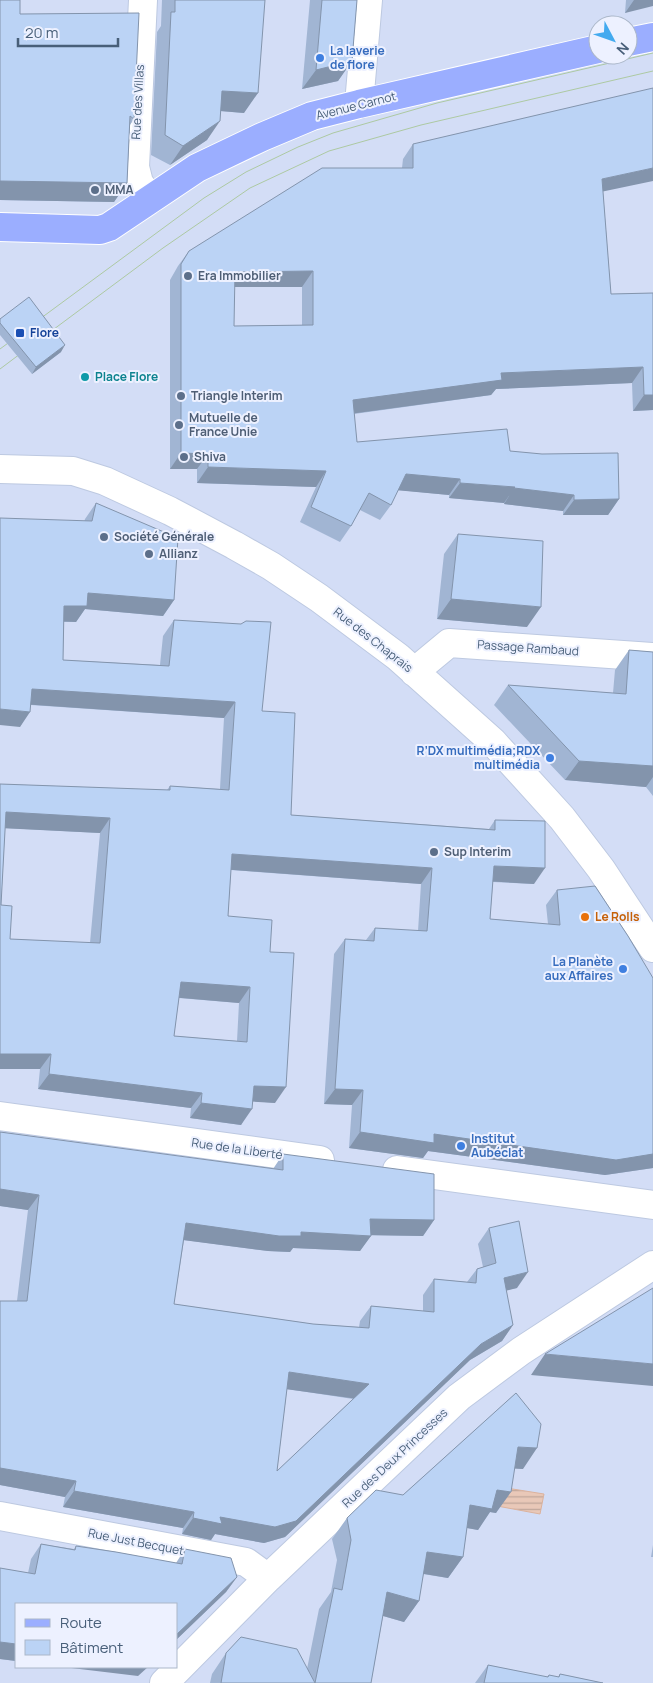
<svg xmlns="http://www.w3.org/2000/svg" width="653" height="1683" viewBox="0 0 653 1683" font-family="Manrope,sans-serif">
	<defs>
		<pattern id="water-rules" width="6" height="5" patternUnits="userSpaceOnUse" patternTransform="scale(1.25)"><rect width="6" height="5" fill="#e9c8b8"/><path d="M0 2.5h6" fill="none" stroke="#bfa69a"/></pattern>
	</defs>
	<rect width="100%" height="100%" fill="#e5eafe"/>
	<path fill="#d3ddf6" fill-rule="evenodd" d="M0,0h653v1683h-653zM598,25h30v30h-30zM16,1604h160v63h-160z"/>
	<path fill="url(#water-rules)" stroke="#dbb29d" d="M500,1487l44,7 -4,20 -43,-8z"/>
	<g fill="none" stroke-linecap="round" stroke-linejoin="round">
		<g stroke="#bdc9e1" stroke-width="30">
			<path id="minor" d="M143,0l-8,167 4,16 12,16
				M359,104l9,-104
				M0,469l73,2 32,10 65,30 64,34 37,21 48,32 79,59 95,85 69,76 39,51 52,79
				M414,672l35,-29 204,14
				M0,1116l320,44
				M397,1170l256,35
				M0,1516l246,46 22,16
				M164,1683l104,-105 191,-181 62,-46 132,-86"/>
		</g>
		<g stroke="#fff" stroke-width="30">
			<path id="major" d="M628,42l25,-5
				M0,227l100,3 9,-3 88,-59 65,-31 50,-21 47,-12 239,-55"/>
		</g>
		<use href="#minor" stroke="#fff" stroke-width="28"/>
		<use href="#major" stroke="#9baeff" stroke-width="28"/>
		<path stroke="#adc9a2" stroke-width="1" d="M33,324l171,-126 42,-26 52,-25 35,-14 104,-30 216,-50
			M42,338l121,-90 87,-60 79,-37 92,-26 232,-54
			M0,349l19,-14
			M0,369l28,-21"/>
	</g>
	<path fill="#a1b5d3" fill-rule="evenodd" d="M0,0l20,14 114,105 -4,6 -3,58 -13,19 -114,-2z
		M162,0h103l-21,113 -23,-2 -14,29 -37,25 -19,-10 6,-123 4,-6z
		M310,0h47l-5,61 -14,20 -36,8z
		M626,0h27l-28,13z
		M413,144l190,48 8,102 42,-1v117l-20,1 -1,-28 -136,6 -5,6 -137,19 3,28 153,9 109,48 -11,16h-45v-4l-59,-7v-1l-55,-5v-3l-51,-5 -7,15 -11,15 -20,-10 -9,16 -11,16 -40,-20 16,-35 -119,-4v-14h-27v-189l8,-14 11,-15 213,-83 1,-9zM234,287h68v38l-68,1z
		M0,319l61,33 -29,22 -32,-39z
		M96,503l78,97 -11,16 -78,-7 -9,13h-12l-1,38 97,5 3,-29 11,-16 88,91 29,104 198,14 6,-9 39,64 -41,-2 -3,37 58,5 -2,-19 11,-15 96,88v190l-48,7 -177,-24 -5,7 -74,-10 3,-43 -28,-1 10,-150 11,-15 21,1 9,-12 43,3 3,-47 -190,-14 -3,46 42,36 5,151 -22,-2 -12,24 -51,-7 1,-10 -153,-19 2,-20h-40v-285l167,6 3,-4 50,3 4,-71 -193,-13 -11,22 65,-208zM5,828l95,5 -10,110 -80,-4 -9,-34zM179,998l60,5 -2,38 -63,-5z
		M458,534l69,93 -90,-8 7,-65z
		M629,650l24,2v144l-7,-9 -81,-7 -71,-75 14,-20 105,8 2,-23z
		M0,1132l273,37 10,-15 151,66 -11,16 -52,-1 -11,16 -67,-3 -3,4 -22,-1 -84,-11 -10,64 139,20 46,3 1,-6 11,-15 52,5v-16l11,-16 33,3 10,-13 6,-2 -5,-23 11,-16 28,60 -11,2 7,35 -11,16 -32,19 -185,177 -21,6 -49,-9 -4,6 -29,-6 1,-6 -120,-21 2,-10 -65,-12v-184h17l11,-91 -28,-4zM287,1389l66,10 -76,72z
		M516,1393l7,76 -8,-1 -19,45 -6,-1 -12,18 -11,-2 -4,29 -15,21 -25,-4 -4,27 -15,21 -21,-6 -12,67h-161l2,-9 14,-21 81,16 12,-60 12,-17 6,-32 -5,-21 15,-21 56,-23z
		M41,1544l33,5 2,-3 100,17 9,-14 52,28 -11,15 -50,48v-36l-160,57 -16,-2v-91l28,5 3,-14z
		M653,1545v12h-2z
		M488,1665l59,12 2,-2 9,2 2,-3 43,9h-128z"/>
	<path fill="#8394ac" d="M634,0h19v6l-28,7z
		M352,61l-14,20 -36,8 14,-19z
		M222,91l36,2 -14,20 -36,-3z
		M220,121l-13,19 -37,25 13,-19z
		M653,168v13l-62,13 11,-15z
		M0,181l127,2 -13,19 -114,-2z
		M313,271l-11,16h-78l11,-15z
		M65,345l-4,7 -29,22 4,-7z
		M643,367l-11,16 -136,6 -5,6 -149,20 11,-15 148,-27z
		M644,395h9v15l-20,1z
		M181,453l27,1 -11,15h-27z
		M208,467l118,4 -10,16 -119,-4z
		M406,474l54,5 -11,16 -54,-5z
		M460,483l55,4 -11,16 -55,-5z
		M514,488l60,7 -11,16 -59,-7z
		M619,499l-11,16h-45l11,-15z
		M88,593l86,7 -11,16 -78,-7 -9,13 -23,-1 11,-15z
		M451,599l90,8 -14,20 -90,-8z
		M32,689l203,13 -11,16 -203,-14z
		M0,709l30,3 -10,15 -20,-2z
		M579,761l74,5v11l-7,10 -81,-7z
		M6,812l104,6 -10,15 -100,-5z
		M232,854l200,14 -11,16 -200,-15z
		M494,866l51,2 -11,16 -50,-3z
		M181,982l69,5 -11,16 -69,-6z
		M0,1054h51l-11,15h-40z
		M49,1074l153,19 -11,15 -153,-19z
		M254,1086l32,1 -11,16 -32,-2z
		M335,1089l28,1 -11,15 -28,-1z
		M201,1103l51,6 -11,16 -51,-7z
		M360,1132l74,2 219,20v14l-48,7 -177,-24 -5,7 -74,-10z
		M0,1189l39,6 -11,15 -28,-4z
		M370,1219l64,1 -11,16 -64,-1z
		M186,1223l115,9 70,4 -11,15 -67,-3 -3,4 -22,-1 -93,-12z
		M528,1272l-11,16 -24,6 11,-16z
		M513,1325l-11,16 -32,19 -185,177 -21,6 -49,-9 -4,6 -29,-6 11,-16 27,-1 261,-173z
		M545,1354l108,10v22l-122,-11z
		M289,1372l80,12 -11,15 -80,-11z
		M518,1447l19,1 -14,21 -19,-1z
		M0,1468l76,13 -11,16 -65,-12z
		M497,1490l14,2 -15,21 -6,-1 -12,18 -22,-4 14,-21z
		M74,1491l120,21 -11,16 -120,-21z
		M427,1552l36,5 -15,21 -35,-6z
		M237,1577l-11,15 -50,48v-5z
		M387,1592l32,9 -15,21 -31,-9z
		M0,1642l16,2v17l-16,-2z
		M63,1667h85l-10,9z"/>
	<path fill="#bbd3f5" stroke="#8394ac" fill-rule="evenodd" d="M0,0h20v14l119,-1 -5,106 -4,-3 -3,67 -127,-2z
		M175,0h90l-7,93 -36,-2 -2,30 -37,25 -18,-11 6,-123h4z
		M322,0h35l-5,61 -36,9z
		M653,88v80l-51,11 9,115 42,-1v102h-9l-1,-28 -142,6 1,7 -149,20 4,42 150,-13 3,22 32,3 76,-1 1,46 -45,1v-5l-60,-7 1,-1 -55,-4v-4l-54,-5 -15,31 -22,-12 -18,33 -40,-19 15,-36 -118,-4v-13l-27,-1v-189l8,-13 133,-83h91v-24zM313,271v54l-79,1 1,-54z
		M29,297l36,48 -29,22 -36,-44v-4z
		M96,503l82,35 -4,62 -86,-7 -1,13h-23l-1,54 106,6 5,-46 67,4 5,-3 25,1 -9,89 33,2 -4,102 204,15v-10l50,1v47l-51,-2 -4,53 70,6 -3,-35 38,-4 33,50 25,42v176l-37,6 -182,-26v9l-74,-11 3,-42 -28,-1 10,-150 29,2 1,-13 52,3 5,-63 -200,-14 -4,62 44,4 -2,32 24,1 -8,134 -32,-1 -2,23 -51,-6 1,-10 -153,-19 2,-20h-51v-270l170,6v-4l59,4 6,-88 -203,-13 -2,23 -30,-3v-191l92,3zM6,812l104,6 -10,125 -90,-4 2,-33 -11,-1zM181,982l69,5 -3,55 -73,-6z
		M458,534l85,7 -2,66 -90,-8z
		M629,650l24,2v114l-74,-5 -71,-76 118,9z
		M0,1132l283,38v-16l151,20v46l-64,-1 1,17 -70,-4v4h-22l-93,-13 -12,81 139,20 56,4 2,-22 63,6v-33l42,4 1,-14 19,-6 -7,-35 30,-7 9,51 -24,6 9,47 -32,19 -185,177 -21,6 -55,-10 2,7 -29,-6 1,-6 -120,-21 2,-10 -76,-13v-167h27l12,-106 -39,-6zM289,1372l80,12 -92,87z
		M653,1288v76l-108,-10z
		M516,1393l25,31 -4,24 -19,-1 -7,45 -14,-2 -5,19 -22,-4 -7,52 -36,-5 -8,49 -32,-9 -16,91h-56l19,-95 8,2 9,-50 -4,-22 29,-28 27,5z
		M41,1544l34,6 1,-4 40,6 66,12 3,-15 46,9 6,19 -61,58v-31h-160v40l-16,-2v-74l35,6z
		M241,1637l56,12 18,34h-94l5,-30z
		M488,1665l60,12 1,-2 10,2 1,-3 43,9h-119z"/>
	<g fill="#3f7fe0" stroke="#edf1ff" stroke-width="2">
		<circle cx="320" cy="58" r="5"/>
		<circle cx="550" cy="758" r="5"/>
		<circle cx="623" cy="969" r="5"/>
		<circle cx="461" cy="1146" r="5"/>
	</g>
	<g fill="#5c6f8a" stroke="#edf1ff" stroke-width="2">
		<circle cx="95" cy="190" r="5"/>
		<circle cx="188" cy="276" r="5"/>
		<circle cx="181" cy="396" r="5"/>
		<circle cx="179" cy="425" r="5"/>
		<circle cx="184" cy="457" r="5"/>
		<circle cx="104" cy="537" r="5"/>
		<circle cx="149" cy="554" r="5"/>
		<circle cx="434" cy="852" r="5"/>
	</g>
	<rect fill="#1a4fb4" stroke="#edf1ff" stroke-width="2" x="15" y="328" width="10" height="10" rx="2.5"/>
	<circle fill="#0f9aa8" stroke="#edf1ff" stroke-width="2" cx="85" cy="377" r="5"/>
	<circle fill="#e8710a" stroke="#edf1ff" stroke-width="2" cx="585" cy="917" r="5"/>
	<g text-anchor="middle" stroke-width="4" stroke-linejoin="round" paint-order="stroke">
		<g font-size="12" font-weight="bold" fill="#366cbe" stroke="#edf1ff" text-anchor="start">
			<text x="330" y="55">La laverie<tspan x="330" dy="14">de flore</tspan></text>
			<text x="540" y="755" text-anchor="end">R’DX multimédia;RDX<tspan x="540" dy="14">multimédia</tspan></text>
			<text x="613" y="966" text-anchor="end">La Planète<tspan x="613" dy="14">aux Affaires</tspan></text>
			<text x="471" y="1143">Institut<tspan x="471" dy="14">Aubéclat</tspan></text>
		</g>
		<g font-size="12" fill="#485f79" stroke="#edf1ff">
			<text transform="translate(138 102) rotate(-87)" y="4">Rue des Villas</text>
			<text transform="translate(356 106) rotate(-14)" y="4">Avenue Carnot</text>
			<text transform="translate(373 640) rotate(38)" y="4">Rue des Chaprais</text>
			<text transform="translate(528 648) rotate(4)" y="4">Passage Rambaud</text>
			<text transform="translate(237 1149) rotate(8)" y="4">Rue de la Liberté</text>
			<text transform="translate(395 1458) rotate(-43)" y="4">Rue des Deux Princesses</text>
			<text transform="translate(136 1542) rotate(11)" y="4">Rue Just Becquet</text>
		</g>
		<g font-size="12" font-weight="bold" fill="#4e5e75" stroke="#edf1ff" text-anchor="start">
			<text x="105" y="194">MMA</text>
			<text x="198" y="280">Era Immobilier</text>
			<text x="191" y="400">Triangle Interim</text>
			<text x="189" y="422">Mutuelle de<tspan x="189" dy="14">France Unie</tspan></text>
			<text x="194" y="461">Shiva</text>
			<text x="114" y="541">Société Générale</text>
			<text x="159" y="558">Allianz</text>
			<text x="444" y="856">Sup Interim</text>
		</g>
		<g font-size="12" font-weight="bold" fill="#164399" stroke="#edf1ff" text-anchor="start">
			<text x="30" y="337">Flore</text>
		</g>
		<g font-size="12" font-weight="bold" fill="#0d838f" stroke="#edf1ff" text-anchor="start">
			<text x="95" y="381">Place Flore</text>
		</g>
		<g font-size="12" font-weight="bold" fill="#c56008" stroke="#edf1ff" text-anchor="start">
			<text x="595" y="921">Le Rolls</text>
		</g>
	</g>
	<rect x="15" y="1603" width="162" height="65" fill="#edf1ff" stroke="#abb7c9"/>
	<rect x="25" y="1619" width="25" height="8" fill="#9baeff" stroke="#abb7c9"/>
	<text x="60" y="1628" font-size="15" fill="#485f79">Route</text>
	<rect x="25" y="1640" width="25" height="15" fill="#bbd3f5" stroke="#abb7c9"/>
	<text x="60" y="1653" font-size="15" fill="#485f79">Bâtiment</text>
	<g transform="translate(613 40) rotate(131)"><circle r="24" fill="#edf1ff" stroke="#abb7c9"/>
	<path d="M0-4L9 19L0 12L-9 19Z" fill="#43aaef"/>
	<text y="-8" font-size="14" font-weight="bold" text-anchor="middle" fill="#485f79">N</text>
	</g>
	<path d="M18 38v8h100v-8" fill="none" stroke="#485f79" stroke-width="2.5"/>
	<text x="25" y="38" font-size="15" fill="#485f79" stroke="#edf1ff" stroke-width="4" paint-order="stroke">20 m</text>
</svg>
